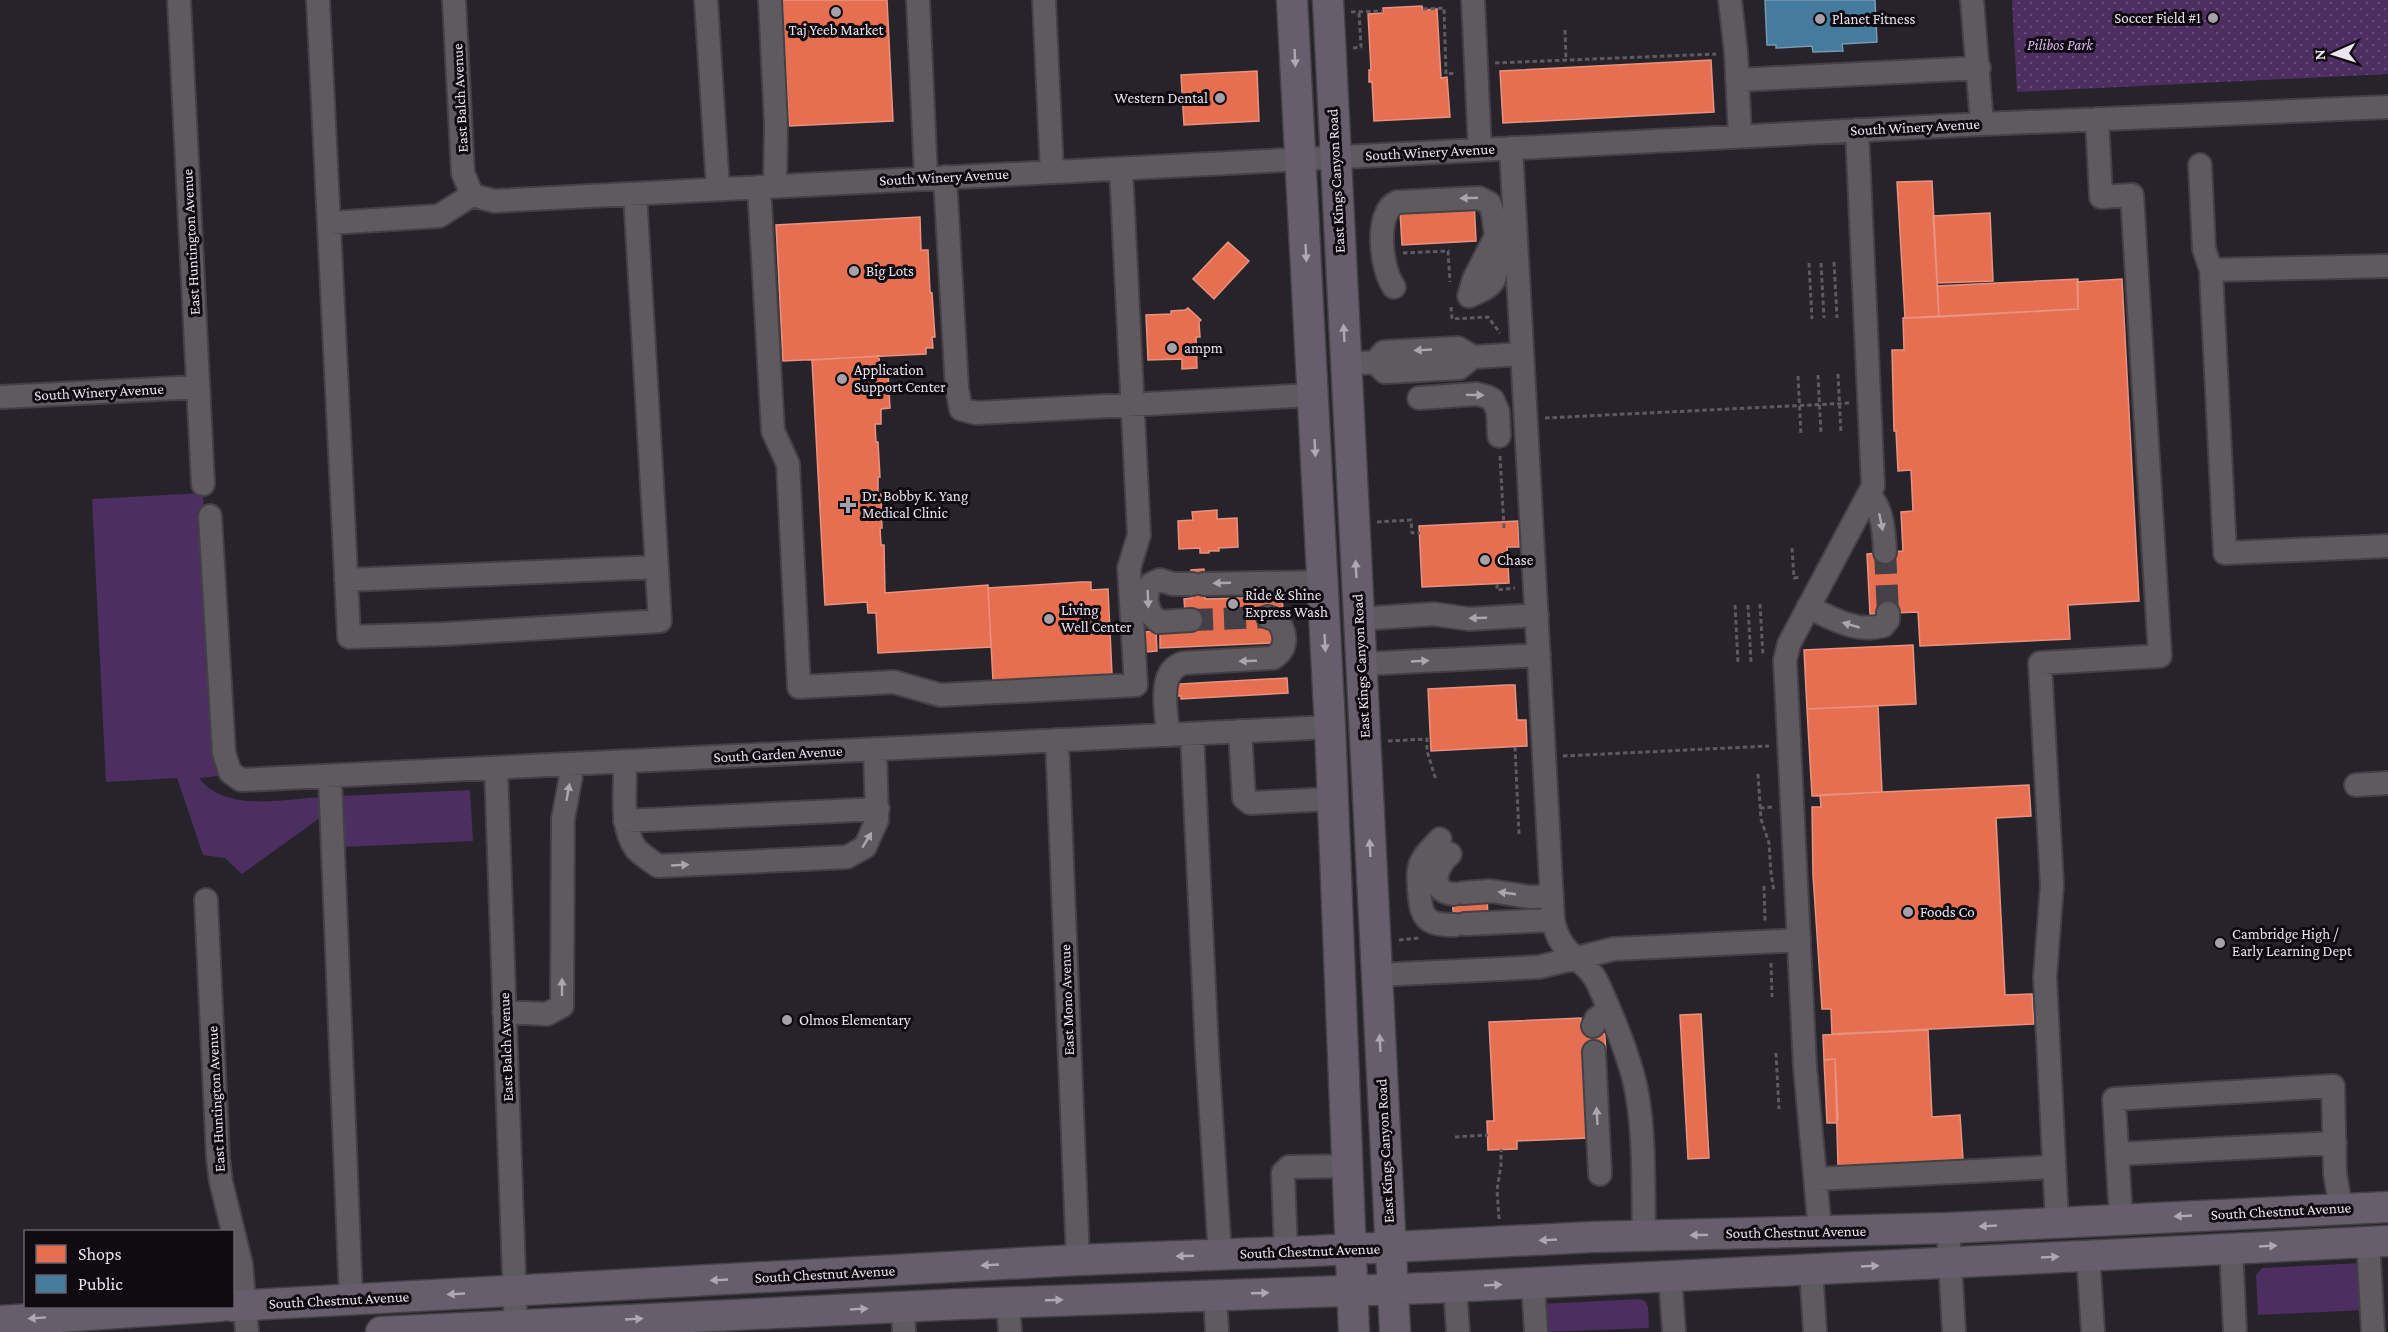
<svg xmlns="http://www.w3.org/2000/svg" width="2388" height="1332" viewBox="0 0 2388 1332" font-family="'Crimson Pro',serif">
	<defs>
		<pattern id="park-dots" width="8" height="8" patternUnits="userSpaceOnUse" patternTransform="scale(1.5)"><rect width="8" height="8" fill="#4d2e60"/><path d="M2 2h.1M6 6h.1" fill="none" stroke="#674c77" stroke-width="1.8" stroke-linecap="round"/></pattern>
	</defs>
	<rect width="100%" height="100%" fill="#27232a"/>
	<path fill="#4d2e60" d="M203,493l15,283 -19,2c27,35 84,21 124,19l1,18 -82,59 -17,-16 -22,-3 -26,-77 -71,4 -14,-283z
		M470,790l3,51 -130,6 -3,-51z
		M2362,1263l2,47 -106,5 -2,-40 6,-7z
		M1640,1299l5,2 3,6 1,21 -106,4 -2,-28z"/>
	<path fill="url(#park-dots)" d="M2012,0h376v74l-371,18z"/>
	<path fill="#e76f51" stroke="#e89280" stroke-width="1.5" d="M782,0h105l6,121 -104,5z
		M1422,6l1,4 14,-1 4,69 6,-1 3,40 -76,4 -2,-39h-3v-12h2l-3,-56 15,-1v-5z
		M1711,60l3,52 -211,11 -3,-52z
		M1257,71l2,50 -75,4 -3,-50z
		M1932,181l7,136 -34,1 -8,-136z
		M1474,200l2,41 -74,4 -2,-33z
		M1990,213l3,68 -56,2 -4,-67z
		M920,217l1,33h7l2,42 2,1 3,44h-3l1,11h-7v6l-143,7 -7,-136z
		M1228,242l21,19 -35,38 -21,-20z
		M2078,279v30l-139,8 -2,-31z
		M2122,279l17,322 -71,4 2,34 -106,5 -44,2 -2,-34 -48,2 -3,-60 36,-3 -2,-39 12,-1 -2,-41 -13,1 -2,-40h-2l-2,-81h12l-1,-32 175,-9 -1,-27z
		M1188,308l13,12 -2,2 1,15h-4l1,31 -15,1v-10l-34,1 -2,-45 25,-1v-3l14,-1z
		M879,356l1,16h8l2,36 -9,1v15h-6l1,18h2l2,35h-2v17h3l1,34h-2l1,17h3l1,48 103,-8 3,62 -113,6 -2,-40h-8l-1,-11 -42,3 -13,-245z
		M1217,510v9l20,-1 1,29 -19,1v3h-10v2h-9v-5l-21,1 -1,-28 15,-1 -1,-8z
		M1518,521l1,26h-12l2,36 -87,4 -3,-61z
		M1204,569l1,30 77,-2 1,13 -15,1 4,12 1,20 -113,5v-19l25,-16 -1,-14 8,-1 -1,-28z
		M1081,582h10v8l17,-1 4,85 -119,7 -5,-93z
		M1156,631l1,20 -12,1 -1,-20z
		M1913,645l3,59 -109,5 -3,-59z
		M1287,678l1,15 -107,6v-3h-5v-10l4,-2z
		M1507,685h8l2,35h9l1,26 -96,5 -3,-62z
		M1878,706l4,86 -70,4 -5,-87z
		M2029,785l2,31 -35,2 9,177 27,-1 2,30 -202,10 -1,-25h-9l-9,-134 -1,-68h9l-1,-12z
		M1452,895l35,2 1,20 -34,6z
		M1701,1014l8,144 -21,1 -8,-144z
		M1581,1018v9l23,-2 2,27 -23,1 5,85 -71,3v8l-29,1 -1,-29h7l-5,-99z
		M1928,1030l4,87 28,-2 3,44 -125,7 -3,-107 -11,1 -1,-25z
		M1835,1059l3,60 -2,4h-9l-3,-63z"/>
	<path fill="#457b9d" stroke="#769ab5" stroke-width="1.5" d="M1765,0h110l2,42 -35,2 1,7 -30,1 -1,-6 -36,2v-3h-9z"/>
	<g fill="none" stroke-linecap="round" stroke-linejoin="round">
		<path stroke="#444047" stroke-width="22" stroke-dasharray="22 11" stroke-linecap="butt" d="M1885,552l3,61
			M1191,620l77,-3"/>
		<g stroke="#434046" stroke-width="26">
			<path id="minor" d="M179,0l24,484
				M318,0l31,637 95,-3 216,-13 -25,-427
				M454,0l9,173 9,22
				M706,0l12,189
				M770,0l6,125 -1,61
				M918,0l8,178
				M1044,0l8,172
				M1473,0l7,150
				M1730,0l6,53 4,83
				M1972,0l10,124
				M1737,80l242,-12
				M1511,148l42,772c8,40 33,36 46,66 13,29 33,77 38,108 8,43 6,98 7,142
				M2200,165l4,84 7,21
				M945,177l12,212 4,20 15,4 337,-18
				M759,187l14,244 15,33 11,223 95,-5 46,13 196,-10 -7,-117 10,-33 -18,-366
				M472,195l22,6 1488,-77 406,-17
				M329,223l110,-7 33,-21
				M2388,266l-177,4 14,283 163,-7
				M1394,287c-13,-17 -20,-75 3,-85l82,-4 10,5c7,10 11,68 4,78 -5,8 -16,11 -24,15
				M1469,296l5,-17 20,-39
				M1375,362l10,10 74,-4 14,-11 49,-3
				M1362,363l13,-1 9,-10 74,-4 15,9
				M0,397l198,-10
				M1419,398l58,-4 11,3 5,3 5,12 1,24
				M1869,494c14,16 15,38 16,58
				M210,516l14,237 6,19 11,8 1089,-53
				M346,580l311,-13
				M1204,584l118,-2
				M1808,607c24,11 47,26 75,19l5,-6v-7
				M1359,619l75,-5 35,5 68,-4
				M1191,620l-32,2c-12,-8 -16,-26 -8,-38l9,-4 13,4h19
				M1361,664l178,-9
				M1240,731l4,67 6,5 82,-4
				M1192,734l15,317 13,204
				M1168,735c-1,-21 -12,-65 16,-72l89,-5c15,-9 14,-25 4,-38l-9,-3
				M1057,740l21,520
				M625,762c1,27 -6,63 11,87 6,6 15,12 22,17l189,-9 18,-10 12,-27 -2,-71
				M496,768l20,564
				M330,777l21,522
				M2356,785l32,-2
				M625,821l253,-12
				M1440,839c-6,7 -14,13 -18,22 -5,8 -3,19 -3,28 2,29 6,36 36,36
				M1450,854c-13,12 -24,37 4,40
				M1463,893l28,-2 39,6 22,-1
				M206,900l12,258 3,24 20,82 6,68
				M1465,924l88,-4
				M1377,975l162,-8 75,-18 185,-9
				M504,1012l43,2 15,-8 1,-187 10,-54
				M1593,1026l3,-7 12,-9
				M1594,1052l6,122
				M2117,1154l218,-11
				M1816,1179l238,-12
				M2121,1219l-7,-120 219,-13 2,88 6,34
				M2057,1222l-12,-245 7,-92 -12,-222 120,-7 -28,-461 -31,2 -4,-78
				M1948,1228l6,104
				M1820,1231l-15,-164 -20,-407 4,-16 84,-158 -16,-356
				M2368,1242l5,90
				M2231,1248l4,84
				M1286,1252l-3,-79 6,-6 58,-1
				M2088,1255l5,77
				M1811,1269l4,63
				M1670,1276l4,56
				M1533,1283l3,49
				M1455,1287l3,45
				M1215,1295l2,37
				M1008,1302l2,30
				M903,1307l1,25"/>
		</g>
		<g stroke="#434046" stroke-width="33">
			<path id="major" d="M1292,0l38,727 24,605
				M1328,0l67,1332
				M232,1306l846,-46 235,-9 279,-14 356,-9 440,-21
				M0,1321l221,-15
				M381,1332l581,-28 468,-16 958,-47"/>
		</g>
		<path stroke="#5d5a60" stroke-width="3" stroke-dasharray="4.5 3" stroke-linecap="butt" d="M1423,9l21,-1 2,66 9,-1
			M1351,12l32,-1
			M1565,30l1,30
			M1353,48l8,-1 -2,-35
			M1495,63l221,-9
			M1403,253l45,-2 2,31
			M1834,262l3,56
			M1809,263l3,56
			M1821,263l3,55
			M1451,307l1,12 36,-2 12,16
			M1838,374l3,60
			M1818,375l3,59
			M1798,376l3,59
			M1545,418l306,-15
			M1500,456l4,72
			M1377,522l34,-2 1,13h8
			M1792,548l2,30 7,-1
			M1497,584v6l18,-2
			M1760,604l3,52
			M1735,605l3,58
			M1748,605l3,57
			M1388,741l39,-2v12l9,29
			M1515,747l4,87
			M1563,756l206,-10
			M1758,774l3,45 8,24 2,31 3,17
			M1760,808l13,-1
			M1764,886l1,35
			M1399,940l20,-2
			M1771,963l1,34
			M1776,1053l3,56
			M1455,1137l33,-2
			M1499,1219l-2,-29 4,-25v-16"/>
		<use href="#minor" stroke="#5e5b60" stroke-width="22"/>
		<use href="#major" stroke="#665f6b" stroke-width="30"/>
	</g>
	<defs><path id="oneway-solid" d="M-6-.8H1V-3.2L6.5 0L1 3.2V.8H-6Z" transform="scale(1.5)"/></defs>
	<g fill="#aea8b2">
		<use href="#oneway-solid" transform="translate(1295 58) rotate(87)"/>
		<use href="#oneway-solid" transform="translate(1306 253) rotate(87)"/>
		<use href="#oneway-solid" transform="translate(1344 333) rotate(-93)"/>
		<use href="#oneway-solid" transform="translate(1315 448) rotate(87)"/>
		<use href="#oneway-solid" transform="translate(1356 569) rotate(-93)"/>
		<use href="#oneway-solid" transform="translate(1325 643) rotate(87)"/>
		<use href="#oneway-solid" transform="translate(1370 848) rotate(-93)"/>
		<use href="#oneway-solid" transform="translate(1380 1043) rotate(-93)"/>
		<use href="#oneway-solid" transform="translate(2183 1216) rotate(177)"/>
		<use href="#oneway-solid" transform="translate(1988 1226) rotate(177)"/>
		<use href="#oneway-solid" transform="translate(1699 1235) rotate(179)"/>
		<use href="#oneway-solid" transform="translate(1548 1240) rotate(177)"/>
		<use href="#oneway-solid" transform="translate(2268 1246) rotate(-3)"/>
		<use href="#oneway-solid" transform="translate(1185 1256) rotate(178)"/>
		<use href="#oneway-solid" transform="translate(2050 1257) rotate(-3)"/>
		<use href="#oneway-solid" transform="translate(990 1265) rotate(177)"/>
		<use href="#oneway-solid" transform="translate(1870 1266) rotate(-3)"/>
		<use href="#oneway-solid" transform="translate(719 1280) rotate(177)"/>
		<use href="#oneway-solid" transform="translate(1493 1285) rotate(-3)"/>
		<use href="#oneway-solid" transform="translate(1260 1293) rotate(-2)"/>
		<use href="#oneway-solid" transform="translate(456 1294) rotate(177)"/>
		<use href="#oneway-solid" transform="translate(1054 1300) rotate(-2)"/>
		<use href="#oneway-solid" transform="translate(859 1309) rotate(-3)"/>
		<use href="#oneway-solid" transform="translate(37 1318) rotate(176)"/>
		<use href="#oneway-solid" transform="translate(634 1319) rotate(-3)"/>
	</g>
	<g fill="#aaa6ae">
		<use href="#oneway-solid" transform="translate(1469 198) rotate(179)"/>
		<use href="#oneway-solid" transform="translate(1423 350) rotate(177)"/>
		<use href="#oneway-solid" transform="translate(1475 395) rotate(1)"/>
		<use href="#oneway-solid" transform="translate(1881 522) rotate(78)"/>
		<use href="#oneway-solid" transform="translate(1222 583) rotate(178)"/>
		<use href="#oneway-solid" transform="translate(1148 599) rotate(88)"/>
		<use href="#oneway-solid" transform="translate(1478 618) rotate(178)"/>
		<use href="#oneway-solid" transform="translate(1851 625) rotate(-164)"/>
		<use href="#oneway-solid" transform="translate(1248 661) rotate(178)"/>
		<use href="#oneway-solid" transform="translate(1420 661) rotate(-3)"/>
		<use href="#oneway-solid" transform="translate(568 792) rotate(-80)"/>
		<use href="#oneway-solid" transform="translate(867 840) rotate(-59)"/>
		<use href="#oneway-solid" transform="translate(680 865) rotate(-3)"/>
		<use href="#oneway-solid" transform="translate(1507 893) rotate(-172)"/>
		<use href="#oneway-solid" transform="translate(562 987) rotate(-90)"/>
		<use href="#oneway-solid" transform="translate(1597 1116) rotate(-93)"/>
	</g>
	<g fill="#a5a0a9" stroke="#0f0b11" stroke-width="2">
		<circle cx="836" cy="12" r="6"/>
		<circle cx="2213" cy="18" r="6"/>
		<circle cx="1820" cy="19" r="6"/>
		<circle cx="1220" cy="98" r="6"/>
		<circle cx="854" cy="271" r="6"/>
		<circle cx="1172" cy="348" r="6"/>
		<circle cx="842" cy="379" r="6"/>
		<path d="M845 496h6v6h6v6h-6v6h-6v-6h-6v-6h6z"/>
		<circle cx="1485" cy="560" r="6"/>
		<circle cx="1233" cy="604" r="6"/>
		<circle cx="1049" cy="619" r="6"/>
		<circle cx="1908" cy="912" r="6"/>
		<circle cx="2220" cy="943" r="6"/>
		<circle cx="787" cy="1020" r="6"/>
	</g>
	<g text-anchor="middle" stroke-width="6" stroke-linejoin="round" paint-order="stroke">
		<g font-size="15" fill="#e9e4ed" stroke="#0f0b11" text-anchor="start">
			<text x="2201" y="23" text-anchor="end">Soccer Field #1</text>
			<text x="1832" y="24">Planet Fitness</text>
			<text x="836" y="35" text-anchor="middle">Taj Yeeb Market</text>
			<text x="1208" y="103" text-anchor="end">Western Dental</text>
			<text x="866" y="276">Big Lots</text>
			<text x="1184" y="353">ampm</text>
			<text x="854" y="375">Application<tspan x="854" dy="17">Support Center</tspan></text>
			<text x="862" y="501">Dr. Bobby K. Yang<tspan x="862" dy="17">Medical Clinic</tspan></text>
			<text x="1497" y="565">Chase</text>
			<text x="1245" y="600">Ride &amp; Shine<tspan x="1245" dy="17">Express Wash</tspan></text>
			<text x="1061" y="615">Living<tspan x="1061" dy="17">Well Center</tspan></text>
			<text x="1920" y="917">Foods Co</text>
			<text x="2232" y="939">Cambridge High /<tspan x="2232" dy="17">Early Learning Dept</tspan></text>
			<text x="799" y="1025">Olmos Elementary</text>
		</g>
		<g font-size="15" font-style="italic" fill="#ddb8f6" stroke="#0f0b11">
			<text x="2060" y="50">Pilibos Park</text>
		</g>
		<g font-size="15" fill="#e9e4ed" stroke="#0f0b11">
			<text transform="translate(460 98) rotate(-93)" y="5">East Balch Avenue</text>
			<text transform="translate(1915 127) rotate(-3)" y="5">South Winery Avenue</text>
			<text transform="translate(1430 152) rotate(-3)" y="5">South Winery Avenue</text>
			<text transform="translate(944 177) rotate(-3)" y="5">South Winery Avenue</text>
			<text transform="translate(1336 181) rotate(-93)" y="5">East Kings Canyon Road</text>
			<text transform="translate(191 242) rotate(-93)" y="5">East Huntington Avenue</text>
			<text transform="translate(99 392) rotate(-3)" y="5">South Winery Avenue</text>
			<text transform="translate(1361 666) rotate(-93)" y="5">East Kings Canyon Road</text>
			<text transform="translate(778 754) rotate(-3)" y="5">South Garden Avenue</text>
			<text transform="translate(1067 1000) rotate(-92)" y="5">East Mono Avenue</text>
			<text transform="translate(506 1047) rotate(-92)" y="5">East Balch Avenue</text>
			<text transform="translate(216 1099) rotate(-93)" y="5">East Huntington Avenue</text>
			<text transform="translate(1385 1151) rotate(-93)" y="5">East Kings Canyon Road</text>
			<text transform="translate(2281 1211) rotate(-3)" y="5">South Chestnut Avenue</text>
			<text transform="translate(1796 1232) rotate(-1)" y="5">South Chestnut Avenue</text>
			<text transform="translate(1310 1251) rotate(-2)" y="5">South Chestnut Avenue</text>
			<text transform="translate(825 1274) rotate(-3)" y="5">South Chestnut Avenue</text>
			<text transform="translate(339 1300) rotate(-3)" y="5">South Chestnut Avenue</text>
		</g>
	</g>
	<rect x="24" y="1230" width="210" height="78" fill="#0f0b11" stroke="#666269" stroke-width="1.5"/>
	<rect x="36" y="1245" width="30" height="18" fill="#e76f51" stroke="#666269" stroke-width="1.5"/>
	<text x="78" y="1260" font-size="18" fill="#e9e4ed">Shops</text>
	<rect x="36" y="1275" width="30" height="18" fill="#457b9d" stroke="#666269" stroke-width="1.5"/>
	<text x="78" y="1290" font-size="18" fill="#e9e4ed">Public</text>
	<g transform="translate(2334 54) rotate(267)" stroke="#0f0b11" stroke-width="4.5" paint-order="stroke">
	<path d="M0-4.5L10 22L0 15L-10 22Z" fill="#e9e4ed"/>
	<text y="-9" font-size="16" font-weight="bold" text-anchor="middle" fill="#e9e4ed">N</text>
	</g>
</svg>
